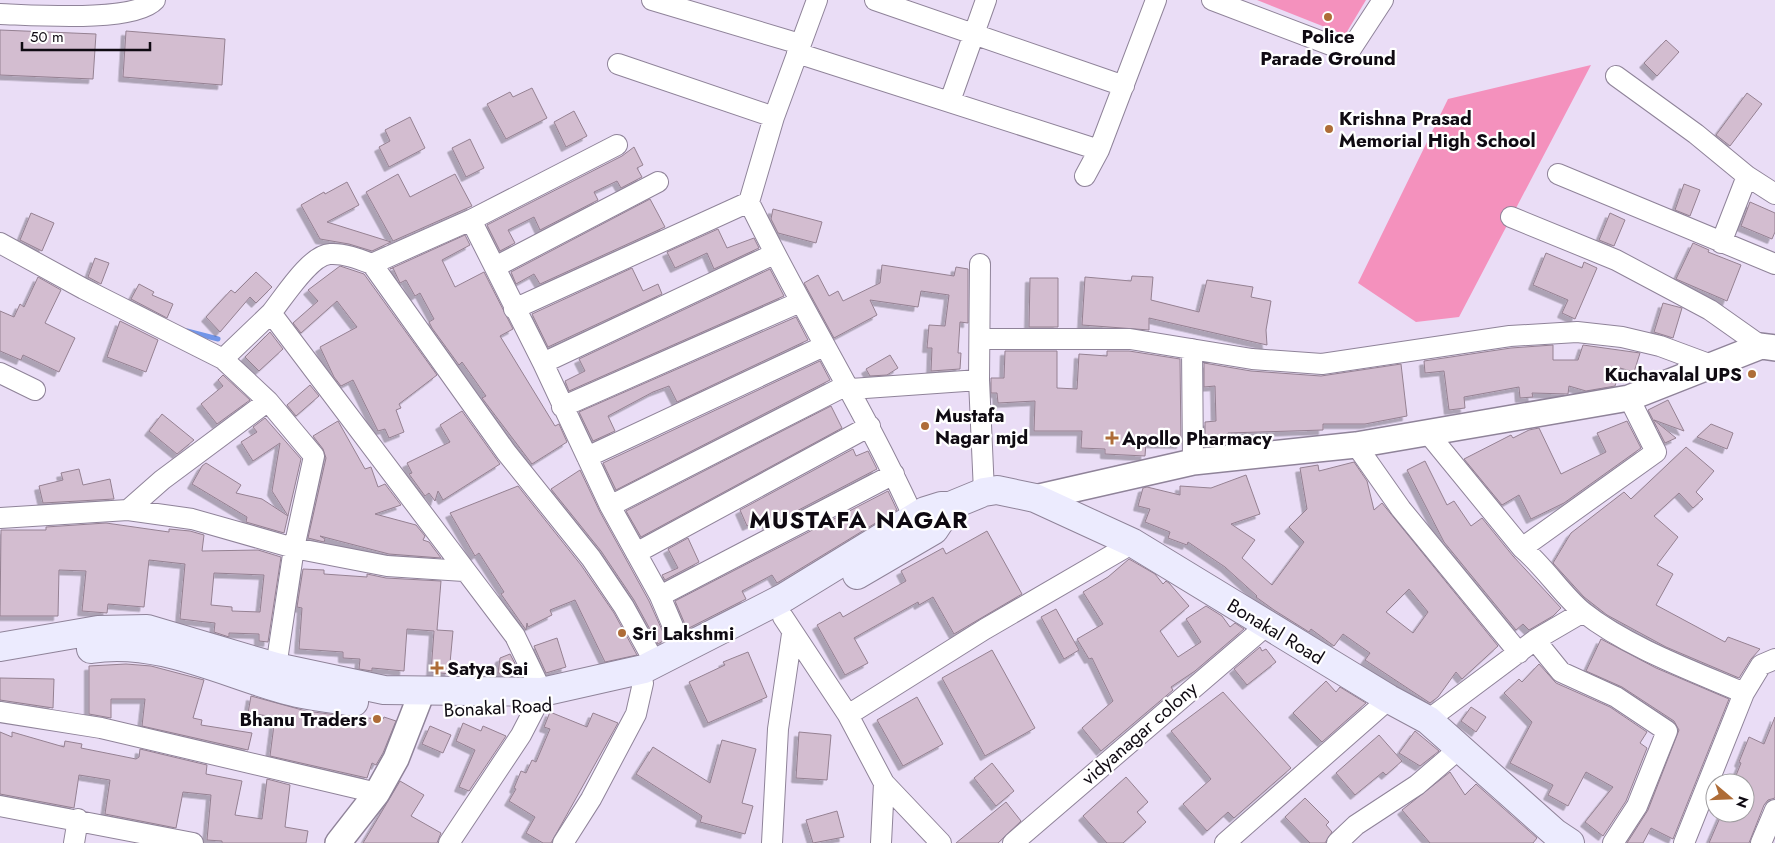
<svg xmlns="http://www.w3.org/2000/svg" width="1775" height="843" viewBox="0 0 1775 843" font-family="Jost,sans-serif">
	<defs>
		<filter id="shadow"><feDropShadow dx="-4.5" dy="4.5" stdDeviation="0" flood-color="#0004"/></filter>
	</defs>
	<rect width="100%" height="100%" fill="#eaddf6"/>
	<path fill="#f491bd" d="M1257,0h109l-21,35z
		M1591,65l-132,252 -43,5 -58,-39 90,-184z"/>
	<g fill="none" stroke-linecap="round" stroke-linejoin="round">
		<path stroke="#7295e8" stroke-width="5" d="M187,331l31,8"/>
	</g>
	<path fill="#d3bdd0" stroke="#958192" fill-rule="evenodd" filter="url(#shadow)" d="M0,30l96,4 -3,45 -93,-4z
		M126,31l99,8 -3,46 -99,-8z
		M1666,40l13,12 -22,24 -13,-13z
		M532,88l15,30 -41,21 -19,-35 23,-12 3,5z
		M1747,93l15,11 -32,42 -14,-11z
		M574,111l13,25 -21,11 -12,-25z
		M410,117l15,31 -36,19 -10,-20 11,-6 -5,-11z
		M470,139l14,29 -18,9 -14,-29z
		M634,147l9,18 -6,3 5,9 -21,11 -4,-7 -23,11 4,8 -58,30 -6,-13 -26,13 7,13 -15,8 -13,-26 135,-69z
		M398,174l12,23 45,-23 17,32 -79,35 -27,-49z
		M347,182l12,23 -32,17 64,20 -19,9 -23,-7 -29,-5 -19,-34 23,-13 1,2z
		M1684,184l16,6 -10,26 -15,-6z
		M650,199l15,28 -125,57 -6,-10 -18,10 -5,-12z
		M1750,202l25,11v19l-3,7 -31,-13z
		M773,209l49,13 -6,21 -38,-10 -7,-14z
		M31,213l23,10 -12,28 -22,-11z
		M1610,213l15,7 -11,26 -15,-6z
		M718,229l9,19 27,-10 5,10 -45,21 -7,-16 -32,15 -8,-16z
		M465,235l5,10 -28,15 13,27 29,-15 29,57 -13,7 55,90 4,-2 8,18 -35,22 -50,-66 4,-2 -24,-34 -3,3 -27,-37 -3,-6 5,-3 -14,-26 -5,3 -9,-16 -6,3 -7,-15 -3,1z
		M1693,243l16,7 -1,2 33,13 -14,36 -51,-22z
		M1546,253l36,15 2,-6 13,6 -22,51 -13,-6 6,-13 -35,-15z
		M95,258l14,5 -8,21 -13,-7z
		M882,265l72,11 2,-9 12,2v54l-8,-1 -2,31h3l-1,16 -29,2 1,-23h-5l2,-23 16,1 4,-31 -28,-4 -3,16 -48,-7 7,15 -43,23 -30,-55 14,-8 11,21 9,-5 5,10 37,-18z
		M340,266l24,8 73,101 -38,29 2,4 -5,2 8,22 -15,6 -4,-9 -7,2 -25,-51 -12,6 -7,-9 -14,-30 37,-20 -20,-26 -36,32 -8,-10 25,-22 -10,-11z
		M632,268l11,23 15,-7 4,10 -114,53 -16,-33z
		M770,269l14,27 -215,95 -4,-10 20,-10 -6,-12z
		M256,272l16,15 -16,16 -6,-6 -30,35 -14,-15 25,-27 4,3z
		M1132,276l21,1 -2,23 48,12 8,-32 46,7 -2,10 20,4 -5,29 1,15 -118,-27v12l-67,-5 3,-48 46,4z
		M38,277l23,13 -16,33 30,15 -16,34 -36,-17 -2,5 -21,-9v-40l14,6 6,-13 4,3z
		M1030,278h28v49h-29z
		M139,284l15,8 -2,3 21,9 -6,14 -36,-19z
		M1663,303l19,5 -9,30 -19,-6z
		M796,317l12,23 -131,62 -8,-16 -16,6 -45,24 7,15 -22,10 -14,-29z
		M120,321l38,19 -12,32 -39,-15z
		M270,332l13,17 -24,22 -14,-14z
		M1553,345v15h25l5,-15 57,8 -6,19 -14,-4 -5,18 -29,5 -17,-5 -1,8 -36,-1 1,4 -13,1 -1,-11 -55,10 1,11 -16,2 -5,-39 -19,2 -1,-12 87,-13z
		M1005,351h52v37l20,1 2,-35 28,2v-5h22l51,8 1,85 -35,-1 -1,13 -40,-2v-5l-24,-1 1,-17h-48l1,-30 -37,2 -1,-10h-6v-15h13z
		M890,355l8,13 -11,7 -17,1 -4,-7z
		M820,361l10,19 -214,110 -13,-27z
		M1204,363l47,8 70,5 80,-12 6,52 -42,8h-42v6l-95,3v9l-23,2v-22l11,-1 -1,-35 -11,1z
		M223,375l27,25 -33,24 -16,-20 22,-18 -5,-6z
		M310,385l9,11 -23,20 -9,-11z
		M1668,400l16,31 -30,-11 22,18 -11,5 -17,-33z
		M831,406l11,22 -201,109 -15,-26z
		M462,411l38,53 -57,36 -5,-9 -3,10 -6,-8 -4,3 -16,-22 3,-1 -5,-10 43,-21 -10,-17z
		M162,414l32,26 -17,14 -28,-23z
		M265,418l36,41 -17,74 -38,-11 1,-5 -55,-33 10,-18 4,-3 35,22 -5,8 26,6 26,17 -16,-25 8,-48 -27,18 -12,-19 16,-10 -4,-5z
		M338,421l27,48 6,-2 7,20 7,-3 16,21 -26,9 41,11 9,11 -2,4 6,2 12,16 -52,-4 -69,-18 5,3 -1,3 -16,-4 18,-80 -3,-9 -10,-13z
		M1627,421l14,27 -77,55 -33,16 -12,-24 -17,10 -38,-46 47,-24 2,3 16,-8 10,-2 22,46 45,-22 -9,-19z
		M1711,424l22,9 -6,16 -30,-12z
		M1686,447l28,24 -18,21 7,7 -10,9 -14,-15 -25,23 24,21 -21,28 16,9 -17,31 69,37 3,-5 32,12 -9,10 -12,19 -73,-31 -59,-32 -23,-18 -31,-34 18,-30 53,-41 7,7z
		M853,449l3,7 12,-5 9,18 -109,57 -4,-8 -17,8 -7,-16z
		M1425,461l22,44 7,-4 17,25 11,-8 31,38 48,52 -8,8 -24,14 -6,-6 -7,6 -72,-88 -37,-72z
		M1354,462l13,19 7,29 8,-7 116,143 -36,33 -6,-7 -18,25 -8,6 -65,-43 5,-7 -27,-19 -9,12 -23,-17 -2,3 -35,-22 -18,-13 1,-1 -32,-29 -37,-25 -1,3 -19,-7 2,-6 -25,-10 5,-13 -12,-3 5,-18 4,-1 33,8v-9l31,2 35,-13 14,39 -29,10 24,16 -13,18 30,27 32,-43 -15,-15 18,-18 -7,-41 18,-3 1,6zM1409,589l19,23 -15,21 -27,-21z
		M79,469l4,16 27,-6 4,20 -71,4 -4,-17 24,-6 -2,-7z
		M580,470l20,42 49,89 17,38 -8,5 -24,-44 -33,-49 -50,-62z
		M518,486l63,79 33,48 23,42 -32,7 -30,-62 -25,10 2,5 -24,12 -1,-4 -1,7 -25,-36 3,-2 -25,-39 -4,3 -25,-43z
		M888,491l9,19 -120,73 -5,-8 -30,16 4,8 -59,30 -12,-28z
		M106,523l63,9v-3l21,2 14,4 -2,16 56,-1 23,7 -13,85 -9,-1v-7l-30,-1v4l-15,-5 1,-9 -35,-4 5,-55 -36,-4 -5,47 -36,-3 -1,9 -25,-2 4,-40 -27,-1 -1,46h-58l1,-86h45v-3zM214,573l50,2 -4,37 -28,-1v-4l-21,-2z
		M987,531l35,63 -68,40 -21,-37 -14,8 -1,-3 -64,36 14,25 -23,12 -28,-50 23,-13 3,5 63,-36 -5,-10 42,-23 3,6z
		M688,538l11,24 -34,18 -3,-5 16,-7 -10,-19z
		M1129,559l26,15 8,10 3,-3 3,2 20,23 -29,25 18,26 23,-15 -15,-23 20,-13 16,10 8,11 5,-4 9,6 -49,42 -24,16 2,3 -72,61 -19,-23 31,-27 -21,-43 -3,1 -12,-20 26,-15 -20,-32 25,-15z
		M303,569l21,1v4l43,3v-3l19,4 55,3 -4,49 16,1 -4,43 -18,-2 3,-41 -27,-2 -3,42 -32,-3v3l-13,-2 1,-10 -17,-1v-6l-44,-3 3,-41 -5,-1z
		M1056,609l23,41 -15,9 -23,-42z
		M557,638l9,29 -20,6 -12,-27z
		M1601,639l55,29 73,31 -56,140 -22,-11 -8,15h-16l21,-33 31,-80 -5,-9 -52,-34 -36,-16z
		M1260,647l2,4 4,-2 10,13 -29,23 -13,-16z
		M992,650l43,78 -50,28 -43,-78z
		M748,652l19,45 -59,26 -19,-41 36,-17 -2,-3z
		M510,654l11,21 -23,-2 2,-15z
		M126,664l25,2 53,14 -11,38 9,2 -1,5 51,8 -4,17 -106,-24 3,-27h-34v19l-22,-4v-48z
		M1539,664l17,19 54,24 37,25 -7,11 7,5 -21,53 -23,35 -18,-14 28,-35 -27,-15 -18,34 -20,-11 5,-10 -43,-22 22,-41 -28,-29 15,-14 3,3z
		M0,678l54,1 -1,29 -53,-8z
		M1326,681l10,11 4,-5 26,16 -44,39 -29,-29z
		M1223,692l68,76 -57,50 -6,-6 -21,19 -24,-27 28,-25 -40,-48z
		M251,696l55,15 46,6 31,2 1,-2 12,4 -13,32 -7,12 -4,-2 -5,15 -97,-22 5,-39 -27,-4z
		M917,697l26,47 -40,22 -26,-46z
		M1471,707l15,10 -10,15 -15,-11z
		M550,712l37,15 6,-14 25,10 -67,120h-8l-17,-10 9,-16 -26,-16 7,-12 -2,-1 7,-17 5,2 6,-13 4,2 14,-33 -6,-2z
		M1775,717v81l-7,2 -4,5 -15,38h-40l13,-30h23v-30h-12l8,-20 -2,-1 10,-25 15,7z
		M463,723l18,8 2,-5 23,10 -37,55 -10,-4 16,-37 -19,-9z
		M430,726l21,9 -8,18 -21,-9z
		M1415,731l24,20 -19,15 -21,-13z
		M0,732l12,5v-5l52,15 1,-6 17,3 -1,4 55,11 3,-2 1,-8 67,16 -1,9 36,7 -7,34 27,4 5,-40 23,6 -5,42 23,4 -2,12h-84v-2l-15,-1 4,-45 -28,-3 -7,36 -71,-14 5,-34 -31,-5 -5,33 -74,-14z
		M799,732l32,3 -4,45 -31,-2z
		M1379,735l23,26 -16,14 -3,-3 -28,23 -19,-22z
		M722,740l34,9 -14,54 11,3 -8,28 -45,-12 2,-6 -66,-42 17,-27 57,36z
		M992,763l22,28 -18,15 -22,-28z
		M1450,772l15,23 11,-11 61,54 -4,5h-103l-28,-33z
		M1126,777l22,25 -11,10 9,10 -23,21h-16l-24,-27z
		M400,781l24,14 -13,21 30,17 -4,10h-74z
		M1305,798l24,24 -3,3 6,7 -7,11h-15l-25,-26z
		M1006,802l15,19 -23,22h-42z
		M837,811l7,26 -31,6 -7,-23z"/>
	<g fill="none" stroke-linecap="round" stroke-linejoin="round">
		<g stroke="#8f8399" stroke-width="22">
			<path id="minor" d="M652,0l148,44
				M817,0l-43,117 -25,85c52,107 116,208 165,316
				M875,0l249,86
				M1212,0l137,52 34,-52
				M0,14c33,1 134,9 155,-14
				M797,53l302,97
				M618,64l156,53
				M1616,76l80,58 51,42 28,18
				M950,101l36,-101
				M1558,174l217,90
				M1085,176l14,-26 57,-150
				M1511,217l105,43 94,50 51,36
				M471,220l72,143 67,143 50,90 23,54
				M0,243l84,46 139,70
				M1721,243l26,-67
				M372,264l99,-44 146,-75
				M980,264l-1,116 5,112
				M495,267l163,-85
				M514,309l235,-107
				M271,313l-48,46 45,42 46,55 -20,92 -18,119
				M980,339h150l122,20 70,5 188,-28 67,-4 45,5 38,9 54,20
				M1192,349l1,113
				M543,363l231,-109
				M0,373l35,17
				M851,389l128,-9
				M562,407l238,-105
				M1427,432l95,116c23,19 40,47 61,64 44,35 110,59 161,81l17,-28 14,-6
				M1356,445l45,64 118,144
				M587,457l237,-111
				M610,506l237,-121
				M128,510l34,-30 106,-79
				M0,518l128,-8 64,9 102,29 93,18 77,5
				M1522,548l134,-96 -27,-54
				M636,553l234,-127
				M660,596l234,-122
				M783,617l65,98 36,68 -3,60
				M1535,640l26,32 55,25 51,34 -30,75 -24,37
				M542,692l-27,-56 -244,-323c13,-16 39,-58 59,-59 14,-1 29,5 42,10l134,188 85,106 33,49 31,56
				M0,712l101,16 276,65
				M848,715l137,-86 148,-86
				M1428,720l107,-80 48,-28
				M884,783l57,60
				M0,806l193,37
				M74,843l4,-24
				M449,843l72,-108 15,-29
				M563,843l28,-44 45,-85 7,-31
				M772,843l6,-114 14,-95
				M1013,843l254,-218
				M1225,843l164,-144
				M1337,843l19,-18 61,-40 43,-37
				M1684,843l60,-150
				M1761,843l14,-33"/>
		</g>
		<g stroke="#8f8399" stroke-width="28">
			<path id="tertiary" d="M1035,498l158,-36 163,-17 273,-47 132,-52 14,2
				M338,843l39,-50 19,-34 26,-67"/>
		</g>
		<g stroke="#8f8399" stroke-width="30">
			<path id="secondary" d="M857,575l77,-45 16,-24
				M0,647l98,-17 49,-1 129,38 108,23 158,2 102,-23 141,-72 140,-86 16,-5h9l34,-14 13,-2 38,8 98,45 256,156 39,21 127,113 15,10
				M91,649c65,-11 131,23 191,40 23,7 48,9 72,13"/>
		</g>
		<use href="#minor" stroke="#fff" stroke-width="20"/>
		<use href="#tertiary" stroke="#fff" stroke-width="25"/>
		<use href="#secondary" stroke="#ecebfe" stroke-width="28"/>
	</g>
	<g fill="#ae6c37" stroke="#fff" stroke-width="2">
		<circle cx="1328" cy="17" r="5"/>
		<circle cx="1329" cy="129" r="5"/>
		<circle cx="1752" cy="374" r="5"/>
		<circle cx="925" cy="426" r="5"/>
		<path d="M1109.5 430.5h5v5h5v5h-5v5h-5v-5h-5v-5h5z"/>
		<circle cx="622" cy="633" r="5"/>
		<path d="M434.5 660.5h5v5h5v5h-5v5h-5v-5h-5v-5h5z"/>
		<circle cx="377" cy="719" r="5"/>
	</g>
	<g text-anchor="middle" stroke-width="4.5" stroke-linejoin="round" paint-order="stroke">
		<g font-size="19" font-weight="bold" fill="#0f0a12" stroke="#fff" text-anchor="start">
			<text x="1328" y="43" text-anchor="middle">Police<tspan x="1328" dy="22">Parade Ground</tspan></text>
			<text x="1339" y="125">Krishna Prasad<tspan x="1339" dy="22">Memorial High School</tspan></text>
			<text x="1742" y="381" text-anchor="end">Kuchavalal UPS</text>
			<text x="935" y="422">Mustafa<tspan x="935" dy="22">Nagar mjd</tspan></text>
			<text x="1122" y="445">Apollo Pharmacy</text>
			<text x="632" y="640">Sri Lakshmi</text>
			<text x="447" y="675">Satya Sai</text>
			<text x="367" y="726" text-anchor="end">Bhanu Traders</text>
		</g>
		<g font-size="19" fill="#0f0a12" stroke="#fff">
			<text transform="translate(1276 631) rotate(31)" y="7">Bonakal Road</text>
			<text transform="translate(498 707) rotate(-3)" y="7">Bonakal Road</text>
			<text transform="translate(1139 733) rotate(-41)" y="7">vidyanagar colony</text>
		</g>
		<g font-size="24" font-weight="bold" letter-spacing="1" fill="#0f0a12" stroke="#fff">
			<text x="859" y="528">MUSTAFA NAGAR</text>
		</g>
	</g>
	<g transform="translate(1730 798) rotate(109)"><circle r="24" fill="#ffffff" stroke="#9f9da0"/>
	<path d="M0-4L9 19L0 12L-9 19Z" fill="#ae6c37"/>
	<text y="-8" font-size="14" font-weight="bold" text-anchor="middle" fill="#0f0a12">N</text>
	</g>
	<path d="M22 42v8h128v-8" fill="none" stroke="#0f0a12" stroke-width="2.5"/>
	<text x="30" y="42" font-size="15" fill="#0f0a12" stroke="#ffffff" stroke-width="4" paint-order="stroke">50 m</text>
</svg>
